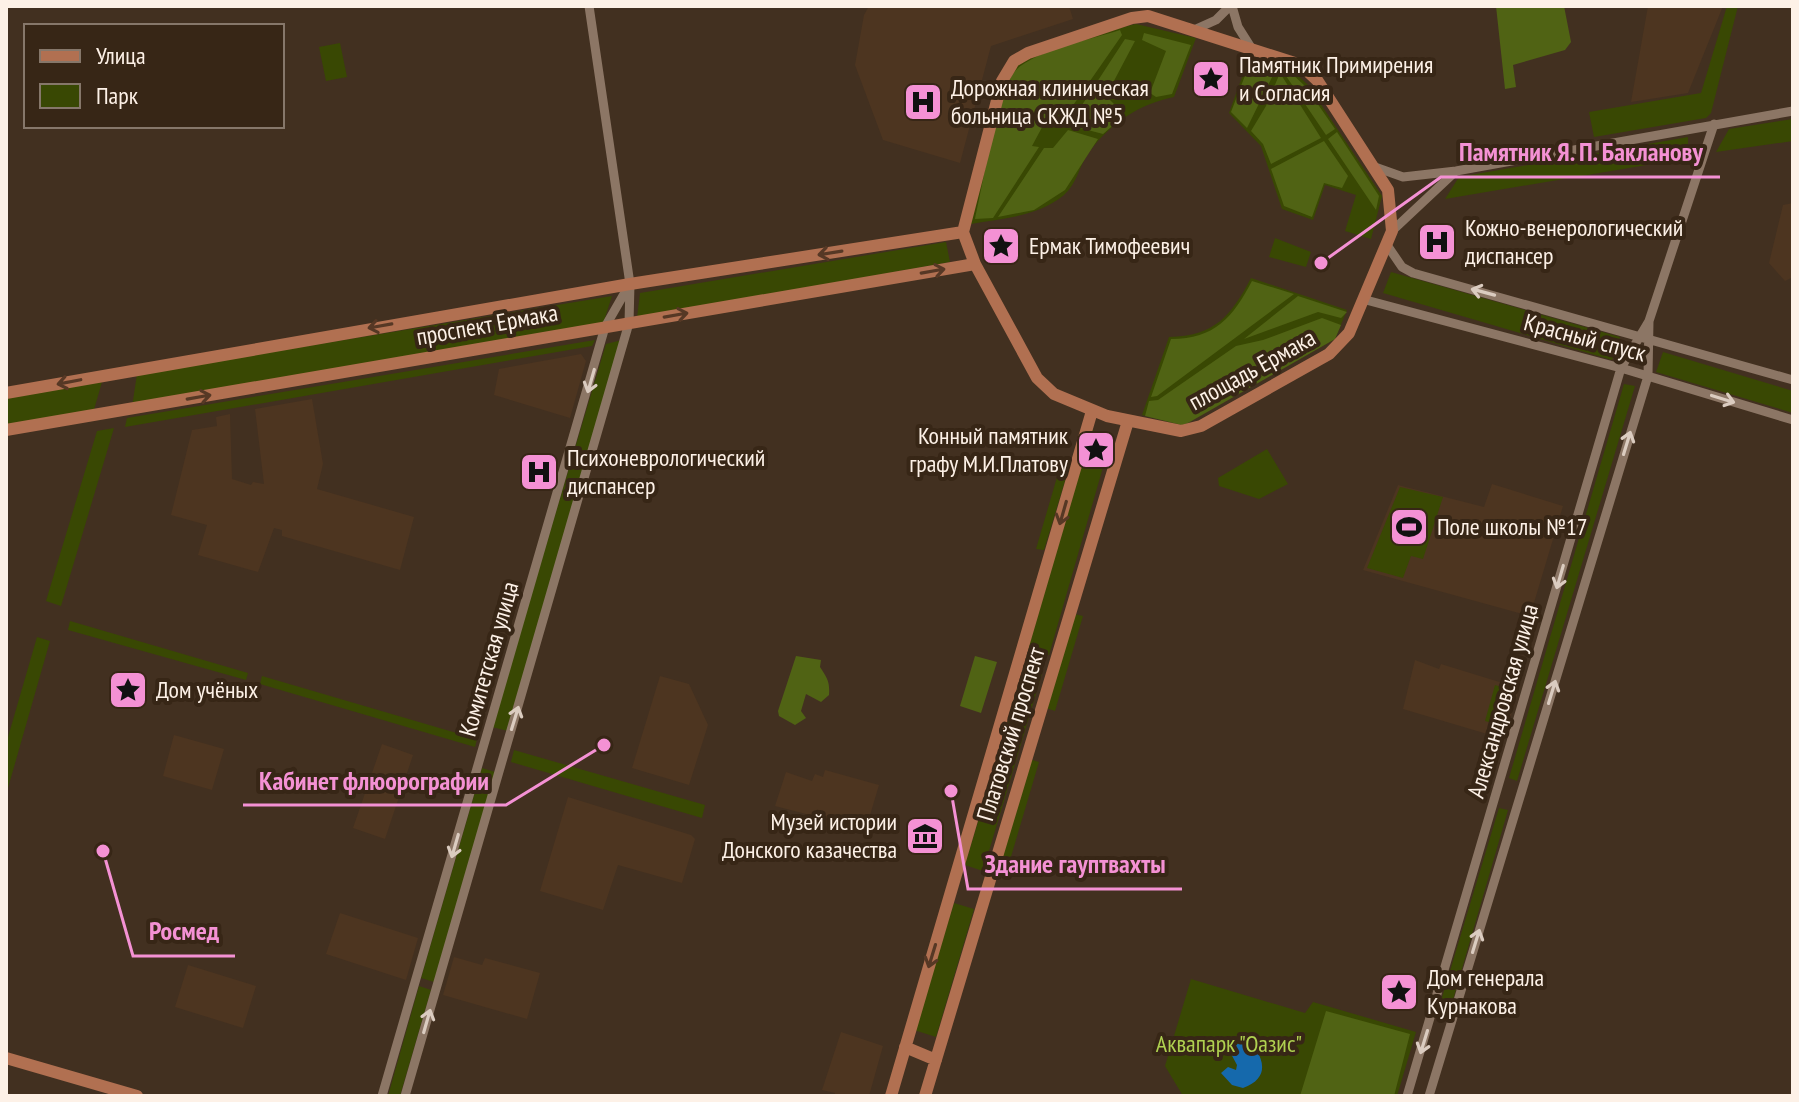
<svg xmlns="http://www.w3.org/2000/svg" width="1799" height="1102" viewBox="0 0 1799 1102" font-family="'PT Sans Narrow',sans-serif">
	<rect width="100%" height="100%" fill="#423020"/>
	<path fill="#4d3520" d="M869,6h200l4,13 -82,27 -31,117 -77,-23 -28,-75 9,-50z
		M1648,6h75l-35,87 -57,9z
		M1793,203v74l-8,4 -16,-18 14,-58z
		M581,354l5,7 -16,57 -76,-23 5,-26z
		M312,399l11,65 -6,25 97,28 -14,53 -118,-34v-6l-8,-2 -16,44 -60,-17 9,-30 -36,-10 21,-85 25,-4 -1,-9 14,-3 2,65 19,6 2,-3 11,2 -9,-75z
		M1492,484l71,22 -33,110 -167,-46 35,-85 86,22z
		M1415,660l24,9 2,-5 78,24 -15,51 -101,-30z
		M660,676l29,8 19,41 -19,60 -57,-17z
		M174,735l50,14 -12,41 -49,-14z
		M382,744l31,11 -28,84 -32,-11z
		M825,770l54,15 -14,47 -26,-8 -2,4 -16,-2 -16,-7 1,-5 -31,-8 11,-34 26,9 3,-7 8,3z
		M568,797l123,38 4,4 -13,44 -64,-18 -15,45 -63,-19z
		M340,913l78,25 -12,42 -80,-26z
		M454,957l28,8 3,-7 55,15 -13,46 -84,-24z
		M188,965l68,21 -13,42 -68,-21z
		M841,1032l42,14 -14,50h-35l1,-3 -13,-3z"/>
	<path fill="#394803" d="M1727,6h11l-27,107 -5,5 -112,19 -5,-25 112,-19z
		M1136,24l60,14 -22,59c-35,7 -63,26 -85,55 -10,14 -12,32 -25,43 -27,22 -60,23 -93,29 8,-35 23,-131 43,-155 17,-21 94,-38 122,-45z
		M340,43l7,34 -21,4 -7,-34z
		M1249,58l41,10 18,17 74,111 -11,43 -26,-8 11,-36 -31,-10 -12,35 -31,-11 -21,-63 -32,-33z
		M1793,119v22l-77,11 13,-23z
		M1688,137v21l-243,41 14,-22z
		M1275,238l36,14 -5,15 -37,-10z
		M946,242l4,20 -313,56 3,-25z
		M1391,272l229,65 -8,23 -229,-67z
		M1251,278l96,32 -12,29 -153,86 -40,-10 27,-78c46,-1 62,-21 82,-59z
		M612,296l-10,31 -470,80 5,-33z
		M595,340l-3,6 -467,81 2,-9z
		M622,340l-114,391 -16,-4 114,-383z
		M1663,352l130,39v22l-137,-41z
		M102,382l-9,31 -87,15v-30z
		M1624,384l11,2 -118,395 -8,-3z
		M114,428l-53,178 -15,-5 51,-170z
		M1092,430l20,6 -63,219 -21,-6z
		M1267,449l21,35 -29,15 -40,-13 -1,-8z
		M1062,460l6,11 -24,79 -8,-1z
		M1400,487l43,10 -20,62 -12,-3 -8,22 -36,-10z
		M1070,613l13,3 -28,95 -12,-4z
		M70,621l178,52 -2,7 -178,-50z
		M37,637l13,4 -44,154v-51z
		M1025,665l18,5 -60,201 -18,-6z
		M262,676l215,63 -2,8 -215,-63z
		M1495,685l19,6 -10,35 -19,-5z
		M514,750l191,55 -3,13 -191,-56z
		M1029,759l10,3 -34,115 -10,-3z
		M482,768l13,4 -61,210 -13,-4z
		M1499,808l9,2 -60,207 -11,-3z
		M954,903l20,6 -38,128 -22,-7z
		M1191,979l114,34 8,-11 103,30 -19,64h-214l-18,-30z
		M419,986l12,4 -31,106h-12z"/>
	<path fill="#506314" d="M1496,6h68l7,36 -6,8 -52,15 3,22 -11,2z
		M1120,30l2,5 -55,79 -9,-5 -11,9 -15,28 7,1 -46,71 -18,1c7,-29 23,-131 41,-149 20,-20 77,-31 104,-40z
		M1144,33l47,12 -19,49 -16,3 -6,-4 16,-42 -24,-11z
		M1125,39l10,2 -29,55 19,19 -22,19 -34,-9z
		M1251,60l25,9 -29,59 -16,-16z
		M1282,70h6l18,17 29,42 -9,6z
		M1280,73l41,65 -50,26 -8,-20 -12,-13 15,-25z
		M1068,130l30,9 -33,51 -31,20 -36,7 46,-69h9z
		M1337,132l42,64 -3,14 -48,-71z
		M1324,141l24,35 -6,12 -18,-5 -12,34 -28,-11 -13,-37z
		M1252,281l42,13 -137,102 -6,1 20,-58c44,0 62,-22 81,-58z
		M1298,296l49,16 -6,6 -23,-6 -74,27z
		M1322,318l19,7 -6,14 -147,84 -6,2 -37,-9 4,-15 9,-1 78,-54 27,-6z
		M796,656l25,4 -1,7c7,11 10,14 9,28l-8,7 -15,-8 -5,17 5,7 -11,7 -16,-9 -1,-5z
		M975,656l22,6 -16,51 -21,-7z
		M1326,1011l84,23 -16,62h-94z"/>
	<path fill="#1569ac" d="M1245,1036c18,18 28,41 -2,52l-11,-3 -11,-12 7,-6 8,3 1,-5 -7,-13z"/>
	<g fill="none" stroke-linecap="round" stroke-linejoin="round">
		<path stroke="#8c7665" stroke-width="9" d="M1232,6l6,21 12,19
			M1196,29l20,-9 14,-14
			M1375,167l28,10 53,-6 337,-60
			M1392,231l64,-60
			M1387,245l15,22 11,6 380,107
			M1366,300l255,68 172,52
			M382,1096l223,-769 23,-40
			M405,1096l224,-773 1,-39 -41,-278
			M1407,1096l214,-728 28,-47 65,-197
			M1429,1096l219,-720 1,-55"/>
		<path stroke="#b17051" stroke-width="12" d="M1148,16l153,49 16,15 71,110 4,41 -43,102 -20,21 -128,72 -20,5 -74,-15 -53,-22 -17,-16 -62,-114 -12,-32 39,-151 12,-20 14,-8 104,-35z
			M6,393l624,-109 333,-52
			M6,430l969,-166
			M905,1047l31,13
			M6,1058l131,38
			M891,1096l201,-685
			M925,1096l203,-675"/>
	</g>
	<defs><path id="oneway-shaft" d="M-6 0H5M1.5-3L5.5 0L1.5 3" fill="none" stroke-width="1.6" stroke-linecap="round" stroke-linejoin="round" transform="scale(2)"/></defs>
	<g stroke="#563825">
		<use href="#oneway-shaft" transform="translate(830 253) rotate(171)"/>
		<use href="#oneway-shaft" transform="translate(933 271) rotate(-10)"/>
		<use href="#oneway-shaft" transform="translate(676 315) rotate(-10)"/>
		<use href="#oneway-shaft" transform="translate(380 326) rotate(170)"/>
		<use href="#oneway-shaft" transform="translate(69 382) rotate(169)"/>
		<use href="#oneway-shaft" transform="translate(199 397) rotate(-10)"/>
		<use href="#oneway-shaft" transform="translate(1063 513) rotate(106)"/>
		<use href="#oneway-shaft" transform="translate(932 956) rotate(107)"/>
	</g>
	<g stroke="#dbccc0">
		<use href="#oneway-shaft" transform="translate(1483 292) rotate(-165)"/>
		<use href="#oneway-shaft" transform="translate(591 381) rotate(106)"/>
		<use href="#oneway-shaft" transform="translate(1723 399) rotate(17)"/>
		<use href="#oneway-shaft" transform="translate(1627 443) rotate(-73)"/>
		<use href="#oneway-shaft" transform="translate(1560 577) rotate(106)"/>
		<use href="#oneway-shaft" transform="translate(1552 692) rotate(-73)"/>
		<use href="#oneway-shaft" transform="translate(515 718) rotate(-73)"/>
		<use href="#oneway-shaft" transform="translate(455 846) rotate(106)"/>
		<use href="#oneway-shaft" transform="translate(1476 941) rotate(-73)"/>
		<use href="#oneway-shaft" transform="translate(427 1021) rotate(-74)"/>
		<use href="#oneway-shaft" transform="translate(1424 1042) rotate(107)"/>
	</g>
	<defs>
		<g id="sight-square" transform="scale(2)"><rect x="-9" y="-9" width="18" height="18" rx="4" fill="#f491d4" stroke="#372616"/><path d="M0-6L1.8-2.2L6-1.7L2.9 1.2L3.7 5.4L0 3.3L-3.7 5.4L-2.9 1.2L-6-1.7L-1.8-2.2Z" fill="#111"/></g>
		<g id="hospital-square" transform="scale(2)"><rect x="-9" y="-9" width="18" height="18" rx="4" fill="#f491d4" stroke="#372616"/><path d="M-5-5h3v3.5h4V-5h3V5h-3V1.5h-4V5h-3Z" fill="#111"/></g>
		<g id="stadium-square" transform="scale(2)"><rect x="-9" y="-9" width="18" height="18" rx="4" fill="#f491d4" stroke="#372616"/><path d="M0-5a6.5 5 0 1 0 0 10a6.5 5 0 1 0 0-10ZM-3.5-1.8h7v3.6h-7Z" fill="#111"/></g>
		<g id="museum-square" transform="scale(2)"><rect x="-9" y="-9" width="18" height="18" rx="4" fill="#f491d4" stroke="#372616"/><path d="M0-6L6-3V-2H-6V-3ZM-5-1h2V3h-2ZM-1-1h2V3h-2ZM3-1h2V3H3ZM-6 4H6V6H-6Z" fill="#111"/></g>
	</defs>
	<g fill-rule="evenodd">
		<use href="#sight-square" x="1211" y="79"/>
		<use href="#hospital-square" x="923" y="102"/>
		<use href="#hospital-square" x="1437" y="242"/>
		<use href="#sight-square" x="1001" y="246"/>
		<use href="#sight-square" x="1096" y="450"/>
		<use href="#hospital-square" x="539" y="472"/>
		<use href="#stadium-square" x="1409" y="527"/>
		<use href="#sight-square" x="128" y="690"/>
		<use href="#museum-square" x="925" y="836"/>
		<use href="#sight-square" x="1399" y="992"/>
	</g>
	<g text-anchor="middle" stroke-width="8" stroke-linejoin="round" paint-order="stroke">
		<g font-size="24" fill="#fdf1e7" stroke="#372616" text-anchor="start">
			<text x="1239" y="73">Памятник Примирения<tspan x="1239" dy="28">и Cогласия</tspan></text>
			<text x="951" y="96">Дорожная клиническая<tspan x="951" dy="28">больница СКЖД №5</tspan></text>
			<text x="1465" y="236">Кожно-венерологический<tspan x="1465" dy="28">диспансер</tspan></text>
			<text x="1029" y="254">Ермак Тимофеевич</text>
			<text x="1068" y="444" text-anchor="end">Конный памятник<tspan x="1068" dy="28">графу М.И.Платову</tspan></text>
			<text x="567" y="466">Психоневрологический<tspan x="567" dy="28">диспансер</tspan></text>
			<text x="1437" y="535">Поле школы №17</text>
			<text x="156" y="698">Дом учёных</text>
			<text x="897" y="830" text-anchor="end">Музей истории<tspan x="897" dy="28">Донского казачества</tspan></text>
			<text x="1427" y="986">Дом генерала<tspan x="1427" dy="28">Курнакова</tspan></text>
		</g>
		<g font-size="24" fill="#fdf1e7" stroke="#372616">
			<text transform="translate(487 325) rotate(-10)" y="8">проспект Ермака</text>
			<text transform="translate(1585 338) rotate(15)" y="8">Красный спуск</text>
			<text transform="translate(1252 370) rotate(-29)" y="8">площадь Ермака</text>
			<text transform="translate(489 659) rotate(-74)" y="8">Комитетская улица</text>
			<text transform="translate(1503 701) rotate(-74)" y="8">Александровская улица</text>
			<text transform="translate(1011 734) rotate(-73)" y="8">Платовский проспект</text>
		</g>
		<g font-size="24" fill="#afd150" stroke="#372616">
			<text x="1229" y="1052">Аквапарк "Оазис"</text>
		</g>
	</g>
	<path fill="none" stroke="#f491d4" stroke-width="3" d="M1321 263L1441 177H1720M604 745L506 805H243M951 791L968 889H1182M103 851L133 956H235"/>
	<g fill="#f491d4" stroke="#372616" stroke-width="3">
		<circle cx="1321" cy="263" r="8"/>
		<circle cx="604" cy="745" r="8"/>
		<circle cx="951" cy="791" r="8"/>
		<circle cx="103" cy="851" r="8"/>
	</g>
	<g font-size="26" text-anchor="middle" font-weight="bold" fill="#f491d4" stroke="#372616" stroke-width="8" stroke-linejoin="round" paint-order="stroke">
		<text x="1581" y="161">Памятник Я. П. Бакланову</text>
		<text x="374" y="790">Кабинет флюорографии</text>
		<text x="1075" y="873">Здание гауптвахты</text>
		<text x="184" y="940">Росмед</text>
	</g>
	<rect width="1799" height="1102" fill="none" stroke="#fdf1e7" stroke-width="16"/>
	<rect x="24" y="24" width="260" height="104" fill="#372616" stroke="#86776a" stroke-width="2"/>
	<rect x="40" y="50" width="40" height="12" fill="#b17051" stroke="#86776a" stroke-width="2"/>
	<text x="96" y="64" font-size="24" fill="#fdf1e7">Улица</text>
	<rect x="40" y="84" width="40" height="24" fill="#394803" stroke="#86776a" stroke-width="2"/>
	<text x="96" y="104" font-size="24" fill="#fdf1e7">Парк</text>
</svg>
